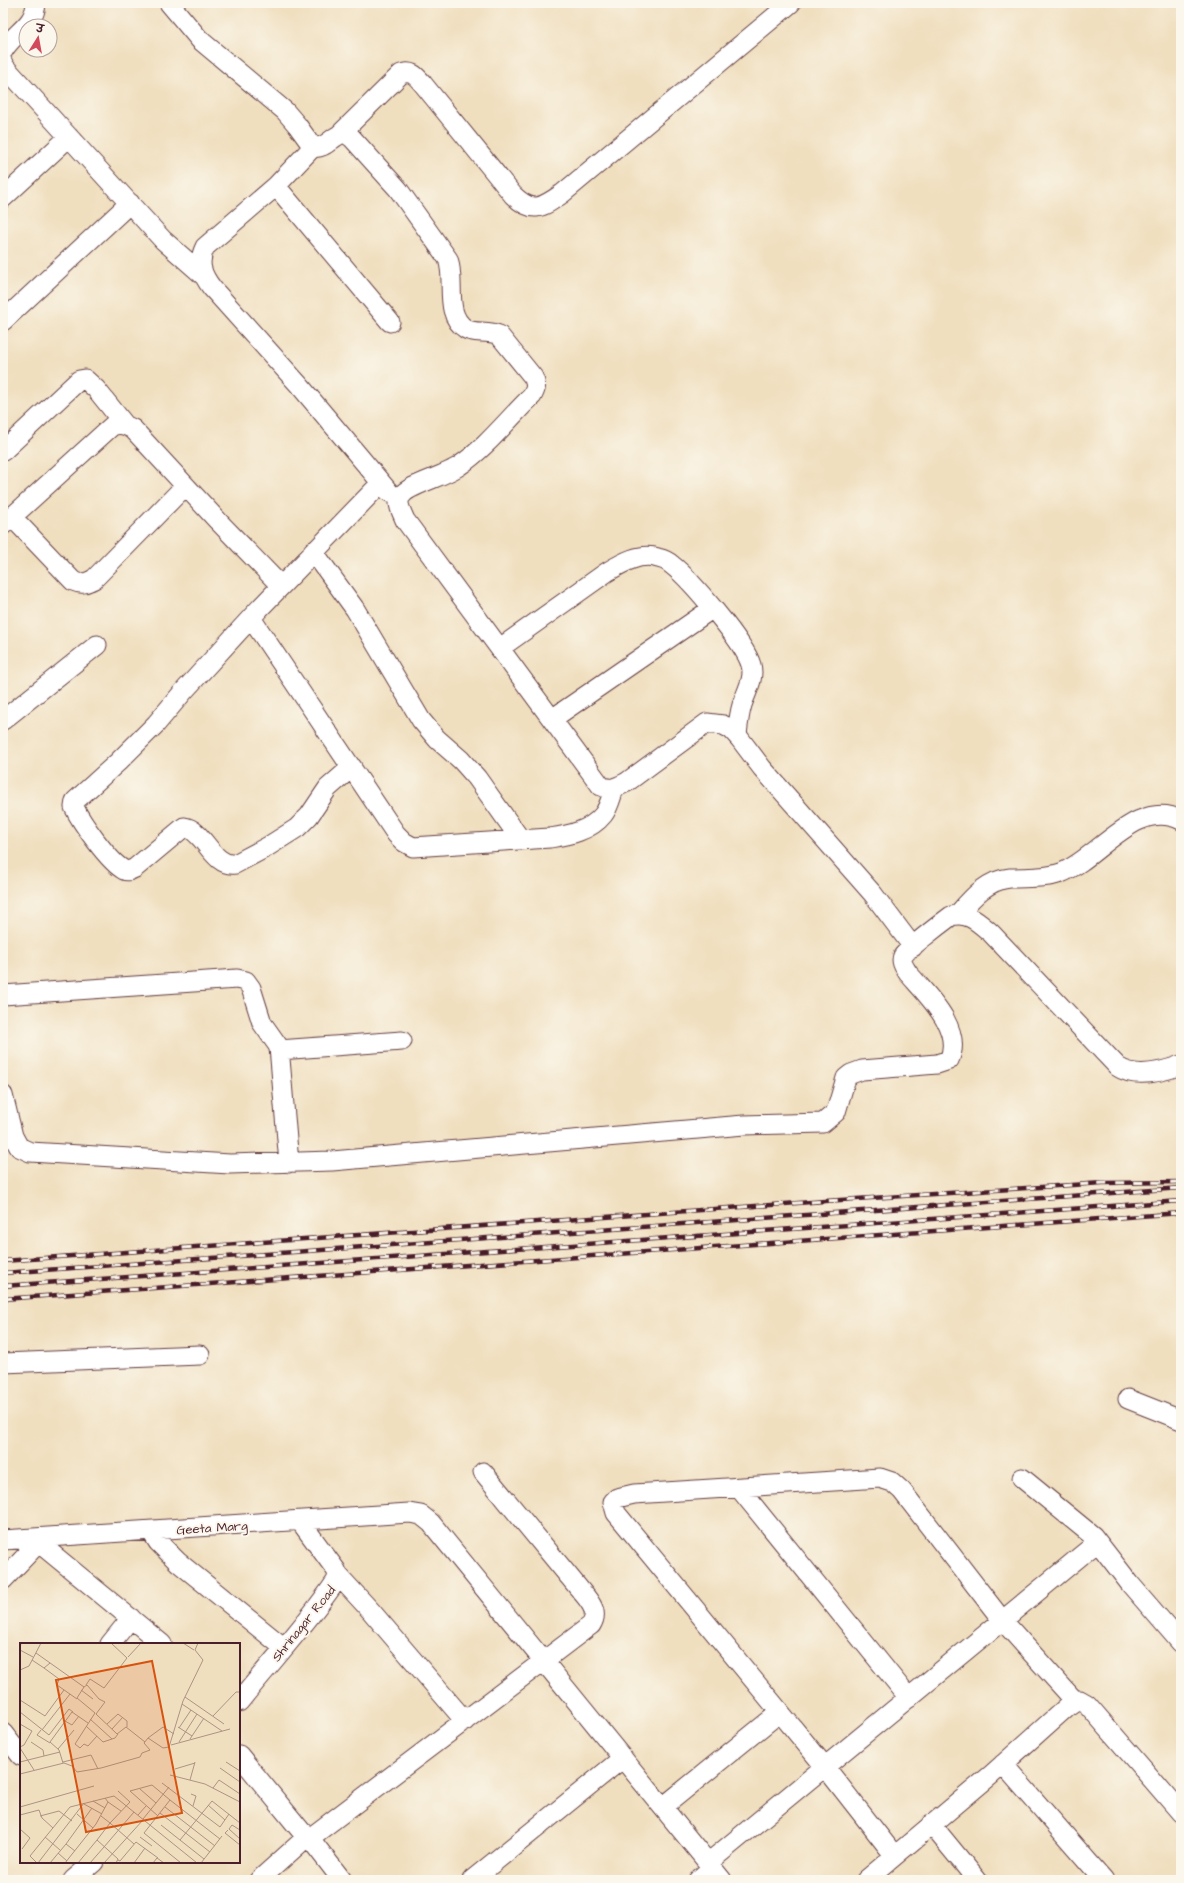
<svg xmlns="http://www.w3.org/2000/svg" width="1184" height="1883" viewBox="0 0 1184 1883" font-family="'Architects Daughter','Playpen Sans Deva',sans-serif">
	<rect width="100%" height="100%" fill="#fbf7ec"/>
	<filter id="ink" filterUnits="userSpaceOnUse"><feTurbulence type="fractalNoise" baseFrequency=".025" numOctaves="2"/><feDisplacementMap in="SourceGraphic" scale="8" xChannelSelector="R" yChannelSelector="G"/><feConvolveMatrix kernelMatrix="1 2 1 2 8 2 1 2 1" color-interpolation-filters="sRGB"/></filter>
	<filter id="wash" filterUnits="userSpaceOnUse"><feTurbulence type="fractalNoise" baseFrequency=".012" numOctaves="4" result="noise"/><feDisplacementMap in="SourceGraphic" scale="16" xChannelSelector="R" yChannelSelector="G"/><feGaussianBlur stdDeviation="0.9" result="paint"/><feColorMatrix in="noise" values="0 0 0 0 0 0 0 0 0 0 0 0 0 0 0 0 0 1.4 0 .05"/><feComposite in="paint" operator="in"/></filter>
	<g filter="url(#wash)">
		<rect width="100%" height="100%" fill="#f0dfbf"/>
	</g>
	<g filter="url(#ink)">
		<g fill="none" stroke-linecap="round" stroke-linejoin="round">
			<g stroke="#633c41" stroke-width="21">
				<path id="minor" d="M169,3l31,37 85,71 12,14 16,22c13,3 20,-13 32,-14l7,5 46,51 50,70c8,21 -5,56 18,70 8,5 22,1 33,6l34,42c4,8 3,12 -1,19 -24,23 -45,51 -73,70 -14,10 -50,19 -57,29 -7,7 0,17 3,25l196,266c10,5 16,1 26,-4l80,-59 16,2 8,4 9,10 22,29 111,126 40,53
					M3,51c11,-19 32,-25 33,-48
					M3,63l1,3 159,174 40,35
					M340,134l61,-60c11,-4 15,2 22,10l90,111c20,20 30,12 50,-2l228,-190
					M313,147l-37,39 -71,61c-8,16 -3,28 7,41l88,98 89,106
					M276,186l114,136
					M3,198l66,-61
					M3,321l127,-118
					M3,451l76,-71 6,-1 11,10 29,36
					M12,517l61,64c9,4 13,2 21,-2l91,-93
					M3,525l109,-99c9,-3 13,-1 21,3l85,92 63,65
					M313,551l42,58 66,111 16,19 24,21 16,18 44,62
					M251,618l145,216 8,8 9,5 137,-9c19,-3 40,-7 53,-23 6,-7 8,-18 11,-26
					M500,648l107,-76c15,-9 33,-20 51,-14 5,1 11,4 14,7 18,14 73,78 79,100 4,14 -5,27 -9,40 -3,10 -4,21 -5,30
					M552,719l161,-111
					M3,720l94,-75
					M352,767l-24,21 -19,28 -12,12 -30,19 -32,17c-23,3 -31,-35 -51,-37l-49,41c-4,2 -7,4 -11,2 -15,-8 -43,-48 -50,-63l1,-6 43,-39 38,-38 27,-32 77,-84 121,-125
					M958,914c14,-16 29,-34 52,-36 18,-1 34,1 51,-5 38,-15 75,-75 120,-53
					M3,995l234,-16 9,2 5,7 11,35 17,24 10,116
					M279,1050l123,-9
					M3,1095l10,41 6,11 11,5 200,12 102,-3 412,-36 79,-2 13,-11 10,-34 5,-4 11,-4 75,-6 12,-4c15,-31 -23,-66 -41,-87 -3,-5 -8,-11 -5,-17 3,-6 40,-34 48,-40 17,-5 28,7 40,17l127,134c18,12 44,5 63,-2
					M3,1363l197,-8
					M1128,1399l53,21
					M1022,1478l71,58 38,49 50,58
					M739,1488l170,210
					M151,1531l7,11 20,20 105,85
					M3,1540l406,-27 12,2 10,8 291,357
					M39,1543l123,101
					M338,1575l33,36 94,110
					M3,1580l40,-42
					M110,1644l21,-26
					M239,1702c32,-40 68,-78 97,-121l2,-6 -2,-5 -36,-49
					M3,1733l18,23
					M239,1755l63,77 6,4 7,-2 276,-209c7,-11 2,-19 -5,-28l-103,-125
					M1003,1764l101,116
					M663,1807l117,-95
					M931,1824l46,56
					M894,1855l-68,-87 -210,-255 -3,-11 4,-4 17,-4 246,-16 12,4 10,9 100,129 73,81
					M708,1863l386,-318 5,-1
					M73,1880l21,-18
					M259,1880l49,-44 34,44
					M472,1880l151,-122
					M698,1880l14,-12
					M866,1880l125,-105 77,-69 7,-5 5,-1 7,4 94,109"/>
			</g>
			<use href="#minor" stroke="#fff" stroke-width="19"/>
			<g stroke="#4a1f2b" stroke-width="4.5">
				<path id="rail" d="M3,1261l822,-60 278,-18 78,-1
					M3,1273l1178,-85
					M3,1286l1178,-85
					M3,1299l1178,-86"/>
			</g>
			<use href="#rail" stroke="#fbf7ec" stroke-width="3" stroke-dasharray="9" stroke-linecap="butt"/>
		</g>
	</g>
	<g text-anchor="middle" stroke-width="4" stroke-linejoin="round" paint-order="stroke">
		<g font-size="13" fill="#4a1f2b" stroke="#fbf7ec">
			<text transform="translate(212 1527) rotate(-4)" y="5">Geeta Marg</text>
			<text transform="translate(303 1623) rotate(-51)" y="5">Shrinagar Road</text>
		</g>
	</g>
	<g transform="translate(20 1643)">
		<rect width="220" height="220" fill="#f0dfbf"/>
		<path fill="none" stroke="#ae9284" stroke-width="1" d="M1,0l-1,7 13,7M163,0l11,7M16,10l48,34 3,-2 12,14 6,3 -9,12 21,20 9,-7 19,15M108,14l13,-14M12,17l12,8 6,-5M24,25l15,11 -2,6 20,14M0,27l9,-4 12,-23M66,42l4,-6 14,9 23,-30 -16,-15M64,44l-7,11 18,15M61,47l12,9M165,54l39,27M0,57l25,16 19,-26M162,61l40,27M0,69l29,23 20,-26 4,3M75,70l-20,31 5,4 4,-4 4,2 9,-10M193,73l23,-24h4M70,76l22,20M45,78l7,4 7,-9M0,81l12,7 -8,14 -4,2M87,81l11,-10 9,7v6M66,83l17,16 12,-4 3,-4M158,84l14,9M159,85l12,-18M92,86l11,-12M21,87l-4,5 13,8M22,87l28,-36M128,95l15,-11 11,7M170,96l14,-21M11,99l12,8 1,6M159,99l18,-28M151,102l59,-16M0,105l14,22M38,106l16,-19M0,119l40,-10M43,119l28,-7 7,14M206,119l14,9M43,120l-4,-13 -9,-8 22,-30 16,11M200,125l20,14M155,126l20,-6M0,131l44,-11 8,3 5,6 24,-4 39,-11 2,-4 8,-3 -6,-7 4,-5 15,10 6,-1 14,-46 20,-41 -8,-10 3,-7M150,132l35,9 35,18M170,137l5,-18M142,140l58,44 9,-13M193,145l6,-8 21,14M120,146l16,14M171,151l5,2 -3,10M73,158l12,7M88,159l13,9M64,161l18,10M188,162l17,15M0,164l74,-21M145,164l50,39M140,170l50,39M57,171l16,14M0,172l19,-5 3,8 11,10M118,172l8,-9M20,173l19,-5 13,10M81,173l9,7 20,-21 -12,-11M138,173l-28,-25 22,-6 18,15M123,176l26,-32M141,182l43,34M0,186l10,9 -8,11M208,187l-3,3 15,12M220,187l-8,-5 -3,4 11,10M25,194l15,13M120,194l12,9M160,197l32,-39 28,22M46,201l26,-36M84,204l30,-35M38,210l9,8M98,217l2,1 16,-19 22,16M17,220l-7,-7 40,-49 44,-11 83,67M18,220l46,-60M30,220l16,-19 9,7M45,220l31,-39 12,-22 -3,-4M58,220l19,-23M70,220l14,-16M84,220l39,-43M96,220l2,-4 -21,-19 13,-17 24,21M114,220l11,-15M133,220l4,-5 7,5M161,220l-37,-30 26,-33 50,39M181,220l21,-27"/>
		<path fill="#d8530f" fill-opacity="0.15" stroke="#d8530f" stroke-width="2" d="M132,18l30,152 -96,19 -30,-152z"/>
		<rect width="220" height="220" fill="none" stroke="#4a1f2b" stroke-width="2"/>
	</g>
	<rect width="1184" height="1883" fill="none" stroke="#fbf7ec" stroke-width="16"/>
	<g transform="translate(38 38) rotate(11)"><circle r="19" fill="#fbf7ec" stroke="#b4a19f"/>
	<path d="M0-3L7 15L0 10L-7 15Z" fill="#d1495b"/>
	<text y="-6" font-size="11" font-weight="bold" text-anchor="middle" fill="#4a1f2b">उ</text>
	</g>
</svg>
